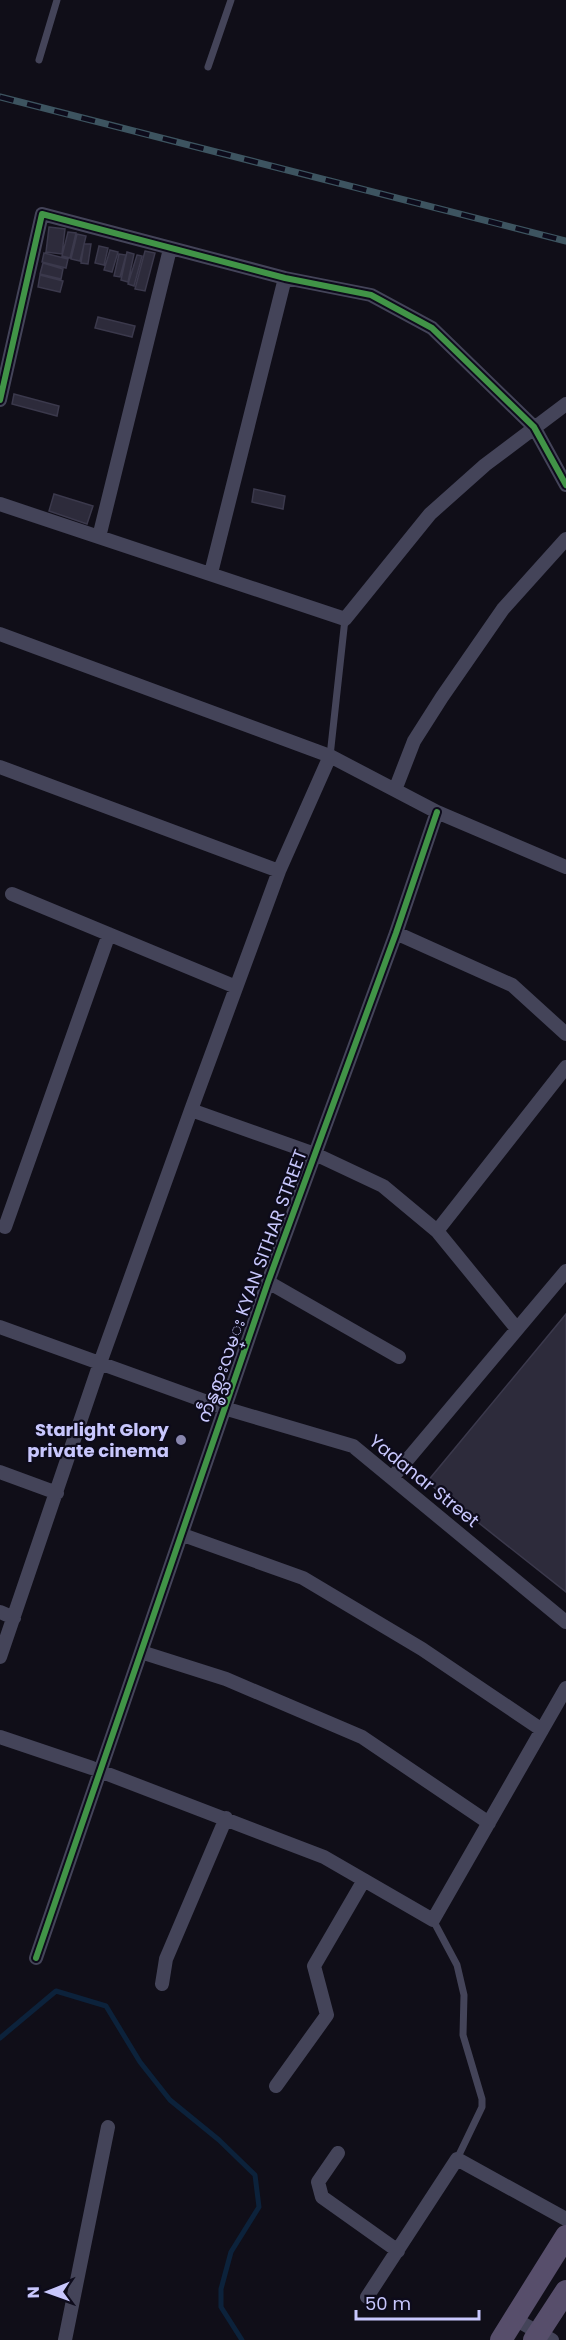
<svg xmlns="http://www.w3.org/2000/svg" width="566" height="2340" viewBox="0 0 566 2340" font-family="Poppins,'Noto Sans Myanmar',sans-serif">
	<rect width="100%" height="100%" fill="#100e18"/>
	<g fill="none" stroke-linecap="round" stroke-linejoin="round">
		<path stroke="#0c223b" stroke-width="5" d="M0,2038l56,-47 50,15 34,56 30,38 49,40 36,35 4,32 -28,45 -10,37v18l21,33"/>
	</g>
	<path fill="#2d2b3b" stroke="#3b394c" stroke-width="1.5" d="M49,227l16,2 -3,25 -16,-2z
		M68,232l8,1 -6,25 -8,-2z
		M77,234l9,2 -6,25 -9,-2z
		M84,244h7l-3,20 -7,-1z
		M99,246l9,2 -4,17 -9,-2z
		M110,250l8,2 -6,20 -8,-2z
		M145,251l10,2 -10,38 -10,-2z
		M127,252l7,2 -6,28 -7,-2z
		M44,253l24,6 -2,9 -24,-6z
		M119,254l7,1 -6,22 -6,-1z
		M137,255l5,1 -8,30 -6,-2z
		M43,263l20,6 -2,10 -21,-5z
		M40,275l23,6 -3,11 -22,-5z
		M98,317l37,9 -3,11 -37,-9z
		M14,394l45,12 -2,10 -45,-12z
		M254,489l31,7 -2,13 -31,-7z
		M54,494l39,12 -6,18 -38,-13z
		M566,1314v278l-139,-110z"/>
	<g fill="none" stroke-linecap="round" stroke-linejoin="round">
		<path stroke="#444459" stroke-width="7" d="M39,60l18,-60
			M208,67l23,-67
			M330,756l15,-137
			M433,1920l24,45 7,30 -1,40 19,64v8l-25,52"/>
		<path stroke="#444459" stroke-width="14" d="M0,400l42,-186 243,64 86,17 61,33 102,99 32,58
			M0,504l345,115 85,-105 55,-49 81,-61
			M99,537l71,-288
			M211,573l74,-295
			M0,634l330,122 107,56 129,55
			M0,767l279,104
			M395,790l19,-49 28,-44 61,-88 63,-70
			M12,894l224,93
			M396,933l116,52 54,49
			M191,1110l124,44 68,32 54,45 80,98
			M5,1227l104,-293
			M437,1231l129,-164
			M268,1282l131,75
			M0,1327l224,81 129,38 213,176
			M0,1472l57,21
			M392,1478l174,-207
			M183,1535l120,43 119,71 120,81
			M0,1612l14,6
			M141,1652l85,27 136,58 127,86
			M0,1657l100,-294 91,-253 88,-239 51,-115
			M0,1737l92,31 232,89 109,63 133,-232
			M36,1958l232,-676 128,-349 41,-121
			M162,1984l4,-25 60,-141
			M276,2086l51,-71 -13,-49 50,-86
			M338,2153l-20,29 4,15 76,54
			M367,2297l90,-138 109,60
			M513,2318l39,22
			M65,2340l43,-213"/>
		<path stroke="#574e6b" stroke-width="22" d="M501,2340l65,-104
			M534,2340l32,-49"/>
		<g stroke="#3d5460" stroke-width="7">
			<path id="rail" d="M0,97l566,144"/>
		</g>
		<use href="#rail" stroke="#0d0b1b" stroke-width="4.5" stroke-dasharray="14" stroke-linecap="butt"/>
		<g stroke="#0d0b1b" stroke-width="10">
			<path id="cycleway" d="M0,400l42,-186 243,64 86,17 61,33 102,99 32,58
				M36,1958l232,-676 128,-349 41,-121"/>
		</g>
		<use href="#cycleway" stroke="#419447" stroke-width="6"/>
	</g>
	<circle fill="#8886ad" stroke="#0d0b1b" stroke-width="2" cx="181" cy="1440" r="6"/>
	<g text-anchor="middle" stroke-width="4.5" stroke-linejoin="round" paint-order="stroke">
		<g font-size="18" fill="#c8c7fd" stroke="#0d0b1b">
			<text transform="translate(252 1286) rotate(-70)" y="6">ကဵန္စစ္သားလမ္း KYAN SITHAR STREET</text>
			<text transform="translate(424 1481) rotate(39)" y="6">Yadanar Street</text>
		</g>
		<g font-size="18" font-weight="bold" fill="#c8c7fd" stroke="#0d0b1b" text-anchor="end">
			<text x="169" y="1436">Starlight Glory<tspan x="169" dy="21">private cinema</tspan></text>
		</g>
	</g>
	<g transform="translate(48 2292) rotate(269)" stroke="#0d0b1b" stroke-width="4.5" paint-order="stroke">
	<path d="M0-4.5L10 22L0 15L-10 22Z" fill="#c8c7fd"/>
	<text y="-9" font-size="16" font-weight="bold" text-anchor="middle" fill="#c8c7fd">N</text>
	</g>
	<path d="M356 2310v9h123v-9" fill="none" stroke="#c8c7fd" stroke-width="3"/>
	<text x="365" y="2310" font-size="18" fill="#c8c7fd" stroke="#0d0b1b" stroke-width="4.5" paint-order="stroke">50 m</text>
</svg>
